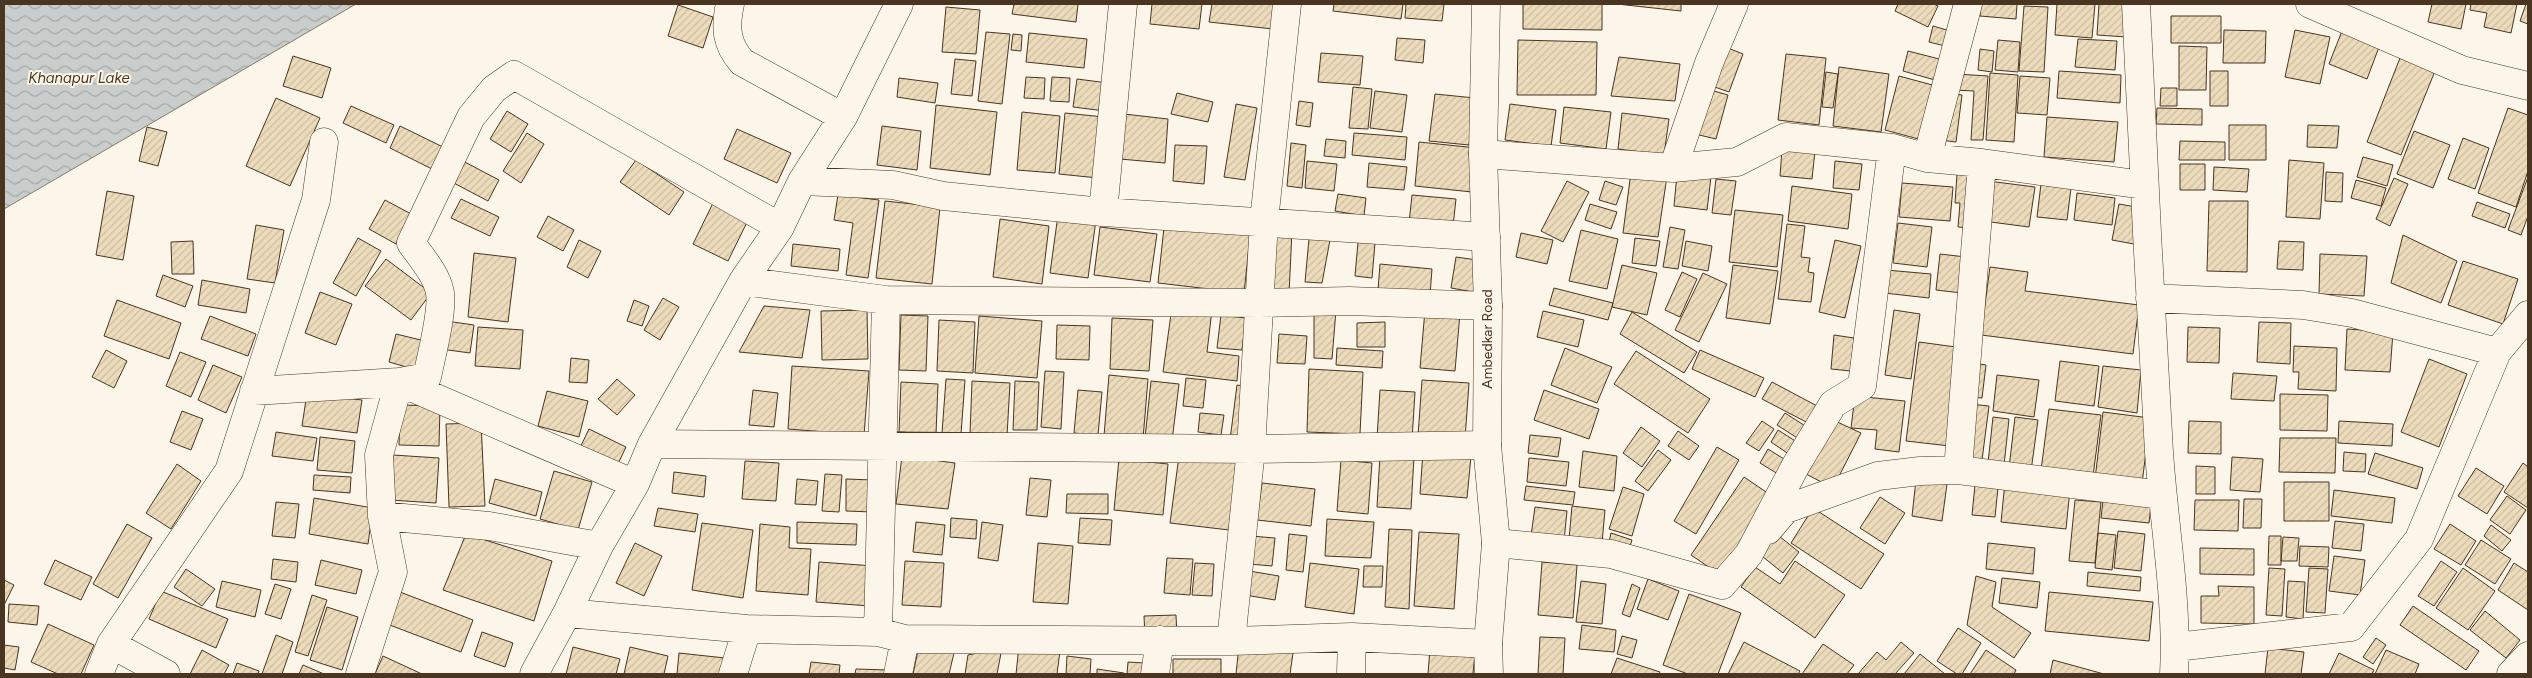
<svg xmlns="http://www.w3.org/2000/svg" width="2532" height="678" viewBox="0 0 2532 678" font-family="Figtree,sans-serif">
	<defs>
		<pattern id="water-waves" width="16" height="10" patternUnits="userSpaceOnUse" patternTransform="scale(1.25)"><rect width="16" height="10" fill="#c9cecd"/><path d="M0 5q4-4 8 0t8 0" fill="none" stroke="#a5a8a6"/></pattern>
		<pattern id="building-hatch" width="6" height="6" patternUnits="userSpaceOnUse" patternTransform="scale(1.25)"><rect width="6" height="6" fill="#ecdcbc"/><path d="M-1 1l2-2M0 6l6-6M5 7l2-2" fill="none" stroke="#ccbda1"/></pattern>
	</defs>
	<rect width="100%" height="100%" fill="#fbf6e9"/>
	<path fill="url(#water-waves)" stroke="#887966" d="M4,4h352l-352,205z"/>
	<path fill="url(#building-hatch)" stroke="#4a3520" d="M1014,4h64l-2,18 -64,-8z
		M1152,4h50l-3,25 -49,-5z
		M1212,4h64l-3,25 -64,-7z
		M1334,4h69l-2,15 -68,-8z
		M1406,4h38l-2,17 -37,-3z
		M1523,4h79v26l-79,-1z
		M1617,4h64v7z
		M1898,4h36l4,2 -10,21 -33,-16z
		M1980,4h37l-1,15 -36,-3z
		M2057,4h38l-3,34 -37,-3z
		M2099,4h31l-3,33 -30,-2z
		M2432,4h34l-5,25 -33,-7z
		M2471,4h46l-6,29 -27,-6 3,-14 -17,-3z
		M2526,4h2v20l-8,-3z
		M678,5l35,12 -10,31 -35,-12z
		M2024,6l24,1 -4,65 -25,-1z
		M946,7l34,3 -4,44 -34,-2z
		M2171,16h50v27h-50z
		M1933,26l24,7 -4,15 -24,-6z
		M2224,30l42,1 -1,32h-42z
		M2295,30l35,7 -10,47 -35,-7z
		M2342,31l37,16 -12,32 -38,-15z
		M986,32l24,2 -8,70 -24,-3z
		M1029,33l58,6 -3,29 -58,-6z
		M1013,34l9,1 -1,16 -10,-1z
		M1397,38l28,2 -2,23 -28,-3z
		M2078,39l39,2 -2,29 -40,-3z
		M1518,40l79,2 -1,53h-79z
		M1998,40l22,2 -2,30 -23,-2z
		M1723,46l20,8 -14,38 -20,-7z
		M2179,46l28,1 -1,43h-27z
		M1980,49l14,2 -2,21 -14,-2z
		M1908,51l39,10 -5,21 -39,-11z
		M1321,53l42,3 -3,29 -42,-3z
		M1786,54l40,4 -7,67 -41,-5z
		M293,56l38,12 -9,30 -39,-12z
		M1619,57l61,7 -5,37 -64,-5z
		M2400,58l35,13 -34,84 -34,-13z
		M955,59l21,2 -4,35 -21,-2z
		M1839,67l50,7 -8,58 -48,-6z
		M2059,71l62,4 -1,28 -63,-5z
		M2210,71h18v35h-18z
		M1826,72l12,2 -5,34 -11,-1z
		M1990,73l28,2 -4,67 -28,-2z
		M1956,74l32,2 -5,64h-12l3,-49 -20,-1z
		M1899,76l37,10 -14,54 -37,-10z
		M2020,76l30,2 -3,37 -30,-2z
		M1026,77l19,1 -1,21 -20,-1z
		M1052,77l18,1 -1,24 -19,-1z
		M899,78l39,5 -3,20 -38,-6z
		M1077,79l31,4 -3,28 -32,-4z
		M1353,87l19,2 -4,40 -19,-1z
		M2161,88h16v18h-17z
		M1707,89l21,6 -12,44 -21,-5z
		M1375,91l32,4 -5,37 -32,-4z
		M1177,93l36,9 -5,20 -37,-8z
		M1946,93l16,2 -6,47 -16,-2z
		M1435,94l40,4 -6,47 -40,-4z
		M276,98l44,20 -30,68 -44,-20z
		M1299,101l14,2 -3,24 -14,-2z
		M1236,104l21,4 -12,72 -21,-3z
		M1510,104l46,6 -5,36 -46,-6z
		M936,105l61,7 -7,63 -60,-7z
		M351,106l43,19 -8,18 -43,-20z
		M1564,107l47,5 -5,37 -46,-6z
		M2157,108l45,1v16l-46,-1z
		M2508,108l20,7v56l-12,36 -38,-14z
		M507,111l21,13 -17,28 -21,-13z
		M1022,112l38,4 -5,57 -38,-3z
		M1065,113l39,4 -6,61 -39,-4z
		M1622,113l47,6 -5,36 -46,-6z
		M1124,114l44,5 -3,44 -45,-4z
		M2047,117l71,5 -4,40 -70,-5z
		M2229,125h37v35h-37z
		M2308,125l31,1 -2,22 -30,-1z
		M400,126l47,23 -11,22 -46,-23z
		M882,126l39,5 -4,39 -40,-5z
		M147,127l20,5 -9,34 -19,-5z
		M737,129l54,24 -14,30 -53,-24z
		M2414,131l36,14 -17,43 -36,-14z
		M527,133l17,11 -23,39 -18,-12z
		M1354,133l53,4 -2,23 -53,-5z
		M2463,138l26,10 -14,41 -27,-10z
		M1326,139l20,2 -1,17 -21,-2z
		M2180,141l45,1v18h-46z
		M1419,142l58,6 -5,44 -57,-6z
		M1291,143l15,2 -4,43 -15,-2z
		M1175,145l32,1 -3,38 -31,-3z
		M1782,149l33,2 -3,28 -32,-3z
		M2363,157l30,8 -6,21 -30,-9z
		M461,160l38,20 -11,21 -38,-20z
		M636,160l48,32 -15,23 -49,-33z
		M2289,160l35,3 -4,56 -34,-2z
		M1307,161l30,3 -3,27 -29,-3z
		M1835,161l27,3 -3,26 -26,-2z
		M1369,163l38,4 -3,23 -37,-3z
		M2180,164h25v26h-25z
		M2214,167l35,2 -2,23 -34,-2z
		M1631,172l36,4 -9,61 -35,-4z
		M2326,172l17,1 -1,29 -17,-1z
		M1677,174l34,3 -4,33 -33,-4z
		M1957,174l19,2 -4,52 -14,-1 2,-24h-5z
		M2528,177v39l-7,19 -13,-5z
		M2394,178l14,6 -18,42 -14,-7z
		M1716,179l20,2 -5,34 -19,-2z
		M2356,180l30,8 -5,18 -30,-8z
		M1567,181l22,11 -26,50 -22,-11z
		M1605,181l18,6 -7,18 -17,-5z
		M1988,181l47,6 -6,40 -46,-6z
		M1902,183l51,4 -3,34 -51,-4z
		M2041,184l30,4 -4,32 -30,-3z
		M1792,186l60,8 -4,35 -60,-8z
		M107,191l27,5 -11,64 -27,-5z
		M2077,193l38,5 -3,27 -38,-5z
		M1338,194l28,4 -2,18 -29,-5z
		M838,195l41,5 -11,78 -22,-3 7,-52 -19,-3z
		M1412,195l44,4 -3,27 -44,-3z
		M461,199l38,18 -9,19 -39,-18z
		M715,199l35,17 -22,45 -35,-17z
		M385,200l28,15 -17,29 -27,-15z
		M885,201l55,6 -8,77 -56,-6z
		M2209,201h39l-1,71 -40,-1z
		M2477,202l33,12 -5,14 -33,-12z
		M1590,204l27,8 -6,17 -26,-9z
		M2119,204l22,4 -7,36 -22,-4z
		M1735,210l48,5 -6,52 -48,-5z
		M1058,215l38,5 -8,58 -38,-5z
		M548,216l26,14 -11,21 -26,-14z
		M1165,218l86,10 -7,65 -86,-10z
		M1000,219l49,7 -7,58 -49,-7z
		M1898,223l34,4 -5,40 -34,-4z
		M1787,224l18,2 -4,31 9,1 -2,14 6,1 -3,29 -33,-3z
		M256,225l28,5 -9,53 -28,-4z
		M1100,227l57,7 -7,48 -56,-7z
		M1670,227l15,3 -7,39 -15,-2z
		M1272,230l20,1 -3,63 -22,-2z
		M1581,230l37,9 -11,50 -38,-8z
		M1521,233l32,7 -6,24 -31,-7z
		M2403,235l54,26 -16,42 -50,-20z
		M358,238l23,13 -25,45 -23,-13z
		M1635,238l25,3 -4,25 -24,-3z
		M1309,239l21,1 -8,43 -17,-1z
		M579,240l22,11 -13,27 -21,-11z
		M1835,240l26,6 -16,72 -26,-6z
		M193,241l1,33h-22l-1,-32z
		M1686,241l26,5 -4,25 -26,-5z
		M2279,241l25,1 -1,28 -26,-1z
		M1358,242l17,1 -3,35 -17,-2z
		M793,244l47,5 -2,22 -47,-5z
		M474,253l42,5 -8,64 -40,-5z
		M1940,254l26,3 -4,36 -26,-3z
		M2320,254l47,2 -3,40 -45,-2z
		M1456,257l28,4 -5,32 -28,-5z
		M386,259l45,34 -20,27 -46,-34z
		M2463,261l55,18 -15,45 -55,-19z
		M1380,264l52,5 -2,26 -52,-5z
		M1622,265l35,8 -10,42 -35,-8z
		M1733,265l45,6 -8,53 -44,-6z
		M1990,267l38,5 -3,19 114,14 -6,49 -152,-19z
		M1886,270l45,4 -2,24 -45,-5z
		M1682,272l15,7 -17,38 -15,-7z
		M1703,273l24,11 -28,58 -24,-12z
		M163,275l30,11 -8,21 -29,-11z
		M202,280l48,9 -4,24 -48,-8z
		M1554,288l59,15 -5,17 -59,-15z
		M320,292l32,12 -16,41 -31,-12z
		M663,298l16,9 -19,33 -16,-10z
		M117,300l64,23 -12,36 -65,-23z
		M634,300l15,6 -7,20 -15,-5z
		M764,306l46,4 -8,48 -63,-6z
		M1314,309l22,1 -4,49 -18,-1z
		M867,310l1,49 -46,1 -1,-49z
		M1212,310l-5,42 32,4 -2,25 -74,-9 8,-58z
		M1425,310l35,3 -5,58 -35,-3z
		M1894,310l26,4 -9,65 -26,-4z
		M1543,311l41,9 -6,27 -41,-10z
		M1632,312l65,40 -13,21 -64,-39z
		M901,315l27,1 -2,55 -27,-1z
		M1221,315l25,3 -4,32 -25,-2z
		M210,316l46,18 -8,22 -47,-17z
		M979,316l63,5 -5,57 -62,-5z
		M1112,318l41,2 -4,51 -39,-2z
		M939,320l36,2 -2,51 -36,-2z
		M446,321l28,4 -4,28 -29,-4z
		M1385,322v25h-28v-24z
		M2259,322l32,1 -1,41 -33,-2z
		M1057,325l33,1 -1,34 -33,-1z
		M478,327l45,3 -3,39 -45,-3z
		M2188,327l32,1 -1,35 -32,-1z
		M2347,329l46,3 -3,40 -45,-2z
		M396,334l29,7 -8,29 -28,-8z
		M1279,334l28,2 -2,28 -28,-1z
		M1834,335l20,3 -3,33 -20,-2z
		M1919,342l44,6 -13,98 -44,-5z
		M2294,346l43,2 -1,43 -38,-2 1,-17h-6z
		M1337,348l46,3 -1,17 -46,-3z
		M1565,348l47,19 -15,36 -46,-18z
		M106,350l21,11 -13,27 -22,-11z
		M1700,350l64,28 -9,19 -63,-28z
		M1636,351l74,48 -22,34 -74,-49z
		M180,352l26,10 -15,35 -25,-11z
		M571,358l18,2 -2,23 -18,-1z
		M2429,359l38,15 -28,73 -38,-15z
		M2060,361l39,5 -5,40 -39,-5z
		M1974,363l12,2 -4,33 -12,-1z
		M213,365l29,12 -16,36 -28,-13z
		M792,366l77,5 -5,64 -76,-6z
		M2103,366l38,4 -4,43 -39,-6z
		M1309,369l54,3 -3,62 -53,-2z
		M1045,371l19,1 -3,57 -20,-2z
		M2233,373l44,3 -3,25 -43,-2z
		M1109,375l39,4 -5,60 -39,-3z
		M1997,375l42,5 -5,37 -41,-6z
		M1186,378l20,2 -3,28 -20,-2z
		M617,379l18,16 -18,20 -19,-16z
		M946,379l19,1 -4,54 -19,-1z
		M1422,380l47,3 -4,56 -47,-3z
		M972,381l38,2 -3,53 -37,-2z
		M1015,381l24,1 -2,48h-24z
		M1151,381l28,3 -7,57 -27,-3z
		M901,382l37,2 -2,50 -37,-2z
		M1772,382l47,25 -9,17 -48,-25z
		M1237,385l12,2 -6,55 -13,-2z
		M753,390l25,3 -4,34 -25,-2z
		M1078,390l24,2 -4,43 -24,-2z
		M1380,390l35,2 -3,48 -35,-2z
		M1544,390l55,19 -10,30 -55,-19z
		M547,391l41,10 -9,36 -41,-11z
		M307,393l55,7 -5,33 -55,-7z
		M2280,394l48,1 -1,36 -47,-1z
		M1855,396l50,5 -6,51 -24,-3 2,-19 -26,-2z
		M1970,404l19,2 -7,54 -19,-2z
		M400,405l40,1 -1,40 -40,-1z
		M2049,409l52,6 -8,61 -52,-6z
		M182,411l21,8 -12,31 -21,-8z
		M2103,412l47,6 -8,66 -47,-5z
		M1200,413l24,2 -3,20 -23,-3z
		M1785,413l25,16 -8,12 -25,-16z
		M1993,417l16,2 -5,46 -16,-2z
		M2015,417l23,3 -7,51 -22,-3z
		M1833,420l28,13 -28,55 -27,-14z
		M1762,421l12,8 -15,22 -13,-8z
		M2189,421l32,1v32l-33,-1z
		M2339,421l54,3 -1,22 -54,-3z
		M481,423l4,83 -36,1 -3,-83z
		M1641,427l19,14 -18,26 -19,-14z
		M589,429l37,18 -11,23 -37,-18z
		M1778,430l22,14 -7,13 -22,-15z
		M1678,431l21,15 -10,14 -21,-14z
		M276,432l41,6 -4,23 -41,-5z
		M1530,435l31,3 -3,19 -30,-4z
		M320,437l35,4 -3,32 -35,-3z
		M2280,438h56l-1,35 -56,-1z
		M1717,447l22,13 -43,74 -22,-13z
		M1768,449l24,15 -9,13 -23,-14z
		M1658,450l13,10 -23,31 -13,-10z
		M1583,451l34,5 -3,35 -35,-4z
		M1423,452l48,4 -4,42 -47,-4z
		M2344,452l22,2 -1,18 -22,-1z
		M2375,453l48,15 -6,21 -49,-15z
		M393,455l46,3 -3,45 -46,-3z
		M1380,455l34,2 -3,52 -34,-2z
		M902,456l53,7 -7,46 -52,-5z
		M1179,456l58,7 -8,67 -59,-7z
		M2232,457l31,2 -3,33 -30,-2z
		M1529,458l40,4 -3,24 -39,-4z
		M1119,459l49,5 -5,51 -49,-5z
		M1341,460l31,3 -4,51 -31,-3z
		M745,461l34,2 -3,38 -34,-2z
		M2523,463l5,4v41l-24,-16z
		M177,464l24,17 -30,48 -25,-16z
		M2196,466l19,1v27h-19z
		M2476,468l28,18 -17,28 -29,-18z
		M554,471l38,11 -14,48 -38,-11z
		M674,472l32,4 -2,21 -32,-4z
		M825,474l17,1 -3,37 -17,-1z
		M314,475l37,2 -1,16 -37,-3z
		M1976,475l23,3 -4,39 -23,-2z
		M1744,477l28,19 -53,78 -28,-19z
		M1030,478l21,2 -4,37 -21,-2z
		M495,479l47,13 -6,24 -47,-13z
		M797,479l21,2 -2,24 -21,-1z
		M846,479l27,1 -1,32 -26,-1z
		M1916,480l31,4 -5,37 -30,-5z
		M2005,482l65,7 -4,40 -65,-7z
		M2284,482h45v39h-45z
		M1262,483l53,6 -4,37 -54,-6z
		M1526,486l49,6 -2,13 -49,-5z
		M1623,487l21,7 -12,42 -23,-7z
		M2334,490l61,8 -3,25 -61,-7z
		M2104,492l48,5 -3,26 -48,-5z
		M1067,494h41v20l-42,-1z
		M2507,496l19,14 -16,24 -20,-14z
		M1880,497l25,16 -20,31 -25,-16z
		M314,498l59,10 -5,36 -59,-10z
		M2244,499h18l-1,29h-18z
		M2075,500l26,2 -6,61 -26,-2z
		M2195,500h44l-1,31 -44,-1z
		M276,502l23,2 -4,34 -23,-2z
		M1572,506l33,4 -3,33 -33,-4z
		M1535,507l32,4 -3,30 -33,-5z
		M658,508l40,6 -3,18 -41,-6z
		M1813,508l71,46 -23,35 -70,-46z
		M951,518l26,2 -1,19 -26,-2z
		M1080,518l32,2 -2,25 -32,-2z
		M1327,519l47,3 -3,36 -46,-2z
		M2335,521l29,3 -3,27 -29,-3z
		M797,522l60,2 -1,21 -59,-2z
		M916,522l29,3 -3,30 -29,-3z
		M982,522l21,3 -5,36 -20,-3z
		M702,523l51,7 -10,68 -51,-8z
		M127,524l25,14 -34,60 -25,-14z
		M760,524l30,3 -1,21 22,1 -3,46 -52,-4z
		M2450,524l26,17 -15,24 -27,-16z
		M2491,525l20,15 -9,11 -18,-15z
		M1389,529l23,1 -3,79 -24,-2z
		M2118,531l27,3 -4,37 -27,-3z
		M1419,532l40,2 -5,75 -40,-3z
		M1774,532l25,20 -16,21 -25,-20z
		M1611,533l21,7 -3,9 -20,-7z
		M2098,533l18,2 -4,35 -17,-2z
		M466,534l86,27 -18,60 -91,-31z
		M1289,534l18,2 -4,36 -17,-2z
		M1251,536l24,2 -3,28 -23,-2z
		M2269,536h12v29h-13z
		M2283,537l16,1 -2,23h-16z
		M2481,540l30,19 -16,25 -30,-19z
		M635,543l27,13 -18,40 -28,-13z
		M1038,543l35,3 -5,58 -35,-2z
		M1988,543l47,5 -2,26 -47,-5z
		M2300,546l29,1 -1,20 -29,-1z
		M2200,548l54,1v26l-54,-1z
		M2334,556l31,4 -5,35 -31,-4z
		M1167,558l26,1 -3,36 -26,-2z
		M273,559l25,3 -2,20 -25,-3z
		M55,560l37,17 -11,23 -37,-16z
		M321,560l41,10 -6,24 -41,-9z
		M905,561l39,2 -3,44 -39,-2z
		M1795,561l50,34 -30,43 -74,-51 14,-20 25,17z
		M2441,561l16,11 -23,34 -16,-10z
		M819,562l55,4 -4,40 -54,-4z
		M1542,562l35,3 -4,53 -35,-3z
		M1195,563l19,1 -2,32 -20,-1z
		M1310,563l49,6 -5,45 -49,-7z
		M2514,563l14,9v38l-30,-20z
		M1364,566h19l-1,21h-19z
		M2269,568l16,1 -3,47 -16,-1z
		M2309,568l19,1 -3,44 -19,-1z
		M2463,568l32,23 -27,39 -32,-22z
		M186,569l29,20 -13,17 -28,-19z
		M1249,571l30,5 -4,24 -30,-5z
		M2088,572l53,5 -1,14 -53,-5z
		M1976,576l20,6 -4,25 39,26 -17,25 -47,-33z
		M2002,578l38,4 -3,26 -38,-5z
		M1648,579l31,12 -11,29 -31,-11z
		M4,580l10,5 -10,20z
		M222,581l39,9 -6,27 -39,-10z
		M1581,581l25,3 -4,40 -26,-2z
		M2288,581l17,1 -2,37 -17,-2z
		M275,584l16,5 -10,30 -16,-5z
		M1632,584l8,4 -10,29 -8,-3z
		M2218,586l36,1v37l-53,-1v-27h18z
		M161,591l67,28 -12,29 -67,-29z
		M400,592l73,28 -12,32 -74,-28z
		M2049,592l104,10 -4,39 -104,-10z
		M1689,594l52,19 -23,61h-30l-25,-9z
		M312,595l15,5 -19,56 -13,-4z
		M9,604l30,2 -2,19 -29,-3z
		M2413,606l66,45 -13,19 -66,-45z
		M327,607l31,10 -16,53 -32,-10z
		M2485,611l35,29 -14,18 -36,-28z
		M1176,615l1,21 -32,1 -1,-21z
		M48,624l46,21 -13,29h-23l-27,-12z
		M1582,625l34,5 -2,22 -35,-3z
		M1958,628l23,15 -19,31h-5l-20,-13z
		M482,632l31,11 -8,24 -31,-11z
		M276,635l17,7 -11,32h-20z
		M1622,636l15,4 -5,18 -15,-4z
		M1540,637l25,1 -2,36h-25z
		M2376,638l10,7 -13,19 -10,-7z
		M1744,642l56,29 -2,3h-70z
		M1901,642l13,11 -19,21h-37l19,-22 9,8z
		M1823,644l31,21 -7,9h-45z
		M4,645l15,2 -4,23 -11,-2z
		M919,646l35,7 -5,21h-36z
		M1019,646l41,5 -3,23h-41z
		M1239,646h55l-4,28h-54z
		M573,647l47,12 -4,15h-50z
		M630,647l38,9 -4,18h-40z
		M1002,648l-5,26h-32l3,-19z
		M1430,648l45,4 -2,22h-45z
		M2268,648l36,4 -3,22h-36z
		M202,650l27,15 -5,9h-34z
		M1986,650l30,20 -2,4h-44z
		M2386,650l33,14 -4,10h-40z
		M679,653l46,5 -2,16h-46z
		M2339,653l35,17 -2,4h-43z
		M1920,654l25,20h-41z
		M383,656l39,18h-47z
		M1067,656l24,3 -1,15h-24z
		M1617,658l43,14 -1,2h-48z
		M1173,659h48v15h-48z
		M2053,660l51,14h-54z
		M811,662l29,3 -1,9h-30z
		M1128,662l16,1 -1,11h-16z
		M237,663l22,8 -1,3h-25z
		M303,665l21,9h-25z
		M856,669l33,1v4h-34z
		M1097,669l27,4 -1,1h-26z"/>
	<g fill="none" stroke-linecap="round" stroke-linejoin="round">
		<g stroke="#4a3520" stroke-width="29">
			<path id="minor" d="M730,4c-5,23 -4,40 12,58l101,55
				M2136,4c7,149 14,299 23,448 5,73 19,151 15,222
				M2310,4l152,66 66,16
				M1483,154l190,14 64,-6 49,-25 106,11 35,10 55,5 162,22
				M1927,158l41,-154
				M1673,168l36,-105 25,-59
				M802,181l91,4 50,11 160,16 383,25
				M1103,212l20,-208
				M743,281l143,19 374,3 89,-2 139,5
				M2150,298l153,7 49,8 145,39
				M254,391l145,-9 236,102
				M652,444l599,5 236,-4
				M1958,470l24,-307
				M382,516l107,10 110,20
				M1768,530l18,-21 92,-33 42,-5 38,-1 204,25
				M1496,543l115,11 111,31 27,-31 47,-89 37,-61 29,-18 30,-238
				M567,613l180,16 131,3 27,7 326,2 121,-4 136,7
				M878,632l8,-332
				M1231,641l20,-192 13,-228 23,-217
				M111,644l55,30
				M2176,647l175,-20 68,-88 78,-187 31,-37
				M99,674l12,-30 118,-173 87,-271 8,-58
				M360,674l33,-102 -11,-56 -3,-61 20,-73 28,-5c4,-20 16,-65 13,-84 -3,-18 -19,-36 -29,-50l60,-126 23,-28 20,-14 266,152
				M534,674l33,-61 32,-67 36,-62 17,-40 91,-163 37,-54 22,-46 41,-64 56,-113
				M733,674l14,-45
				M898,674l7,-35
				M1155,674l5,-34
				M1351,674l1,-37
				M2511,674l17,-18"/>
		</g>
		<g stroke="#4a3520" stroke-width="29">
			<path id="major" d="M1486,4l-3,150 5,152 -1,139 9,98 -8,101 1,30"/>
		</g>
		<use href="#minor" stroke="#fbf6e9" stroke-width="28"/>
		<use href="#major" stroke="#fbf6e9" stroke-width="28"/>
	</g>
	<g text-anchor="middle" stroke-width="4" stroke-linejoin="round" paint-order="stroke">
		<g font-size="14" fill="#4a3520" stroke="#fbf6e9">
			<text transform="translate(1487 339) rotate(-90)" y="5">Ambedkar Road</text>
		</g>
		<g font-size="15" font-style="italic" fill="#4a3520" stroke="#fbf6e9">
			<text x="79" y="83">Khanapur Lake</text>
		</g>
	</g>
	<rect width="2532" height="678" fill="none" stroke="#4a3520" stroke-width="10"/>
</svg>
